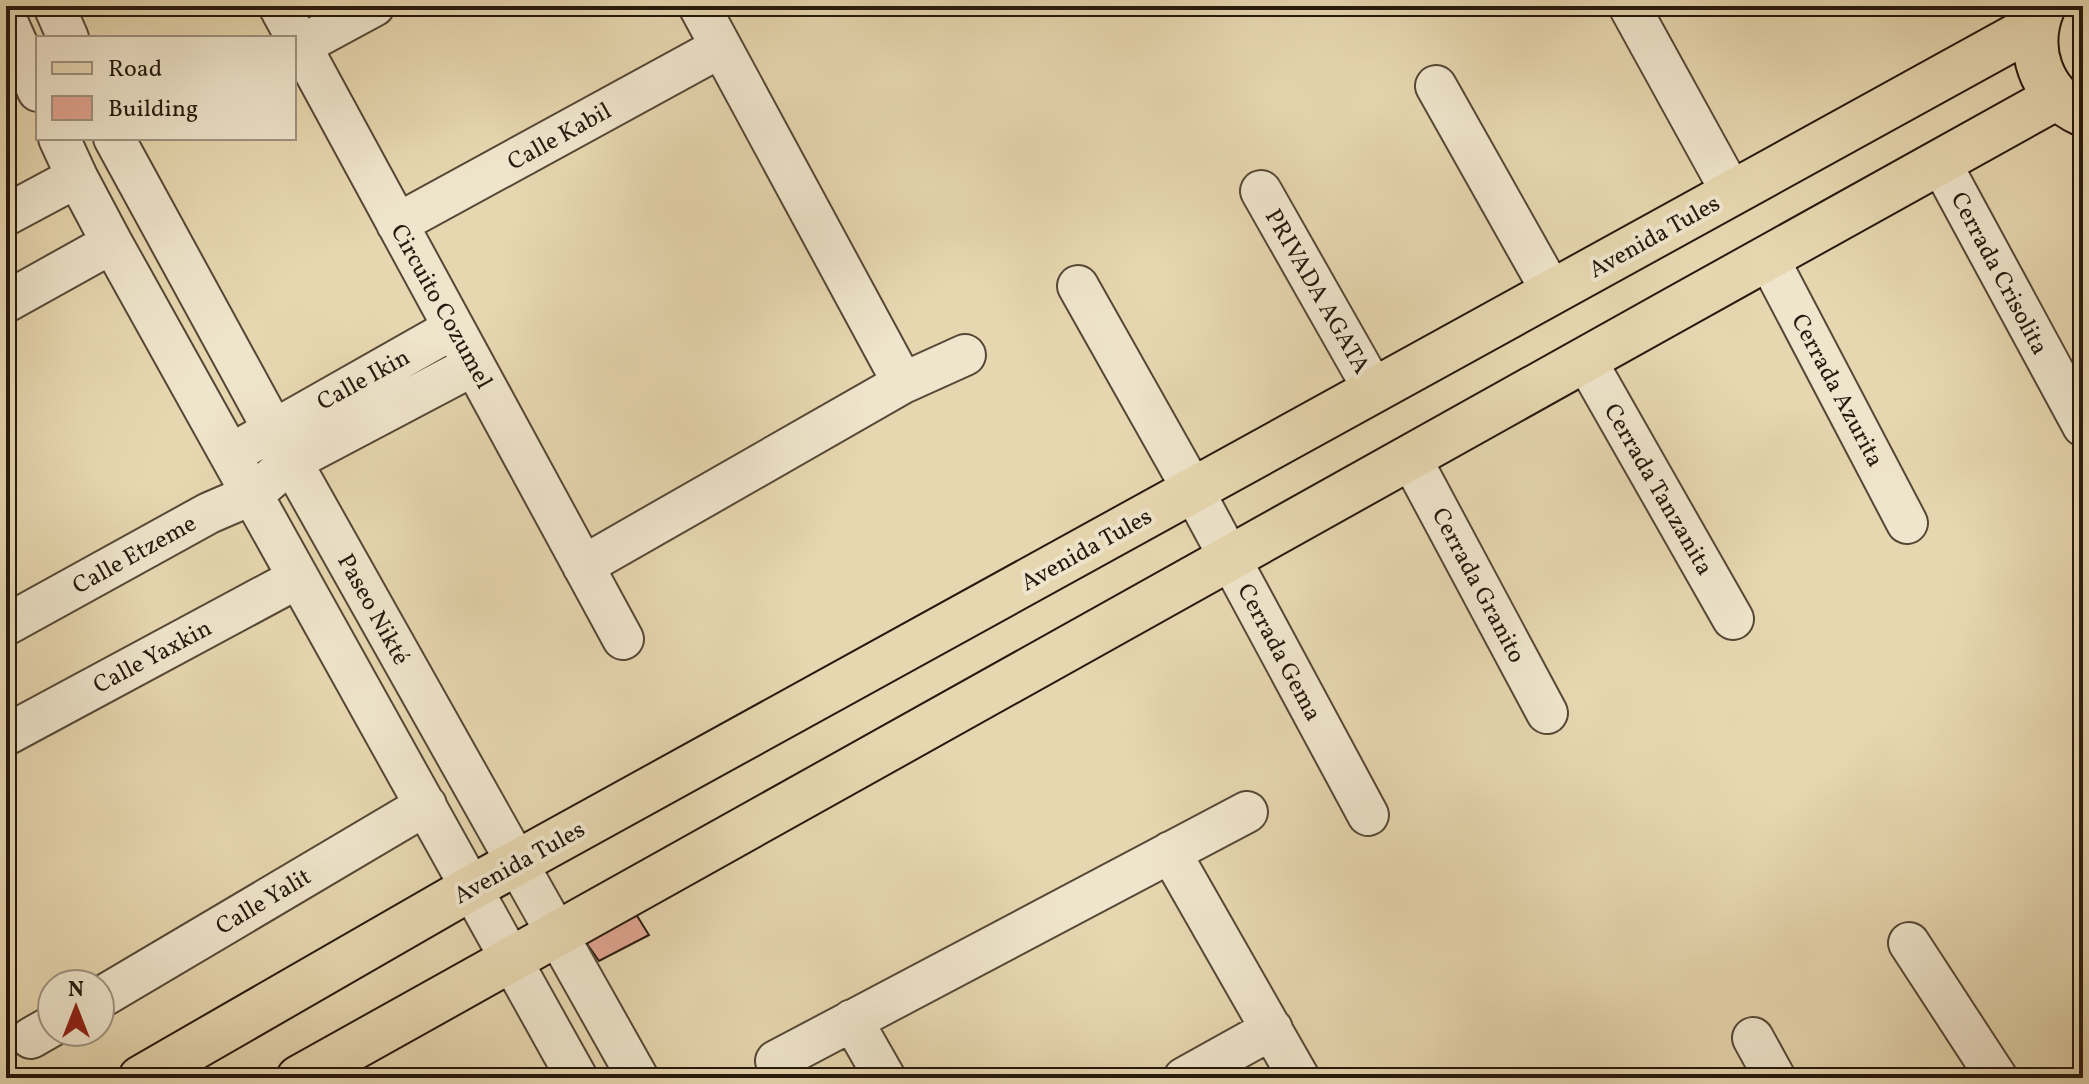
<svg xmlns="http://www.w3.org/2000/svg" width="2089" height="1084" viewBox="0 0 2089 1084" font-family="Vollkorn,serif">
	<rect width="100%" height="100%" fill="#e7d7b0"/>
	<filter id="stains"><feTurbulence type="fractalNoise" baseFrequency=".0025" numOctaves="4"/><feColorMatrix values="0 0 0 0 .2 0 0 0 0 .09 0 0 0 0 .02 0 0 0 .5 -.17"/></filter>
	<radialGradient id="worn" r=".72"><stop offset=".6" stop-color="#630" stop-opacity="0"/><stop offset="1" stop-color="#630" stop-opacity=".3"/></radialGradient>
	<path fill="#e2a591" stroke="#26190d" stroke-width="2" d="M634,911l15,24 -50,26 -16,-23z"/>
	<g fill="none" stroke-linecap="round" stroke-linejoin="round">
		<g stroke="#564836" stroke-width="44">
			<path id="minor" d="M54,6l14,32
				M279,6l344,633
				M699,6l204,377
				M1629,6l103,187
				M6,19l32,72
				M300,46l74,-40
				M1436,86l116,206
				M59,138l18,39 35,66 465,835
				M114,138l159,291 365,649
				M1940,162l143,264
				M1261,191l113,199
				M6,215l71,-38
				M397,224l324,-177
				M1768,258l139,265
				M1078,286l115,204 175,325
				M6,302l106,-59
				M1585,359l148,260
				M249,444l205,-116
				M1410,457l137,256
				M583,566l320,-183 62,-28
				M6,625l203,-112 44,-19 39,-33 182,-96
				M6,735l292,-157
				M1170,852l129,226
				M1909,943l88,135
				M100,998l326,-193
				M852,1020l33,58
				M31,1038l21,-12
				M1753,1038l22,40
				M776,1061l471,-249
				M1184,1078l88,-49"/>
		</g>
		<g stroke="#26190d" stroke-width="48">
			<path id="major" d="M2043,6c-18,42 -3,89 40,108
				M141,1078l330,-190 1564,-862
				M299,1078c587,-326 1171,-656 1758,-981"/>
		</g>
		<use href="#minor" stroke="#efe5cc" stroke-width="40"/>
		<use href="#major" stroke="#e7d7b0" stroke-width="44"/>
	</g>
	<g text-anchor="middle" stroke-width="8" stroke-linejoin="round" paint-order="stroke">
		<g font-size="24" fill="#26190d" stroke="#efe5cc">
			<text transform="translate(559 136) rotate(-29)" y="8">Calle Kabil</text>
			<text transform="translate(1654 236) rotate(-29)" y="8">Avenida Tules</text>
			<text transform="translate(2000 273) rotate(62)" y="8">Cerrada Crisolita</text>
			<text transform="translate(1318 291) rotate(60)" y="8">PRIVADA AGATA</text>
			<text transform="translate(442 306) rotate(61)" y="8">Circuito Cozumel</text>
			<text transform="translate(363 379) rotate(-29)" y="8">Calle Ikin</text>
			<text transform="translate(1838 390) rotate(62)" y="8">Cerrada Azurita</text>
			<text transform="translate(1659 489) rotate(60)" y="8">Cerrada Tanzanita</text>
			<text transform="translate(1086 549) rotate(-29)" y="8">Avenida Tules</text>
			<text transform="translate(134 554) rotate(-29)" y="8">Calle Etzeme</text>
			<text transform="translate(1479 585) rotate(62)" y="8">Cerrada Granito</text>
			<text transform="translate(374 609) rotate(61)" y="8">Paseo Nikté</text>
			<text transform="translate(1280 652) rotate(62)" y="8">Cerrada Gema</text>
			<text transform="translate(152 656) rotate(-28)" y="8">Calle Yaxkin</text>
			<text transform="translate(519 862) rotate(-29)" y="8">Avenida Tules</text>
			<text transform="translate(263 901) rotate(-31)" y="8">Calle Yalit</text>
		</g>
	</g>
	<rect width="2089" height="1084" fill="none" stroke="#e7d7b0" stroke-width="32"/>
	<rect x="8" y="8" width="2073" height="1068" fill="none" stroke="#26190d" stroke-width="4"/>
	<rect x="16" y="16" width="2057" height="1052" fill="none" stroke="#26190d" stroke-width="2"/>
	<rect x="36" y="36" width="260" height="104" fill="#efe5cc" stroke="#9f9380" stroke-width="2"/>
	<rect x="52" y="62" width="40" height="12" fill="#e7d7b0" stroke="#9f9380" stroke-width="2"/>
	<text x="108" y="76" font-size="24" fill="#26190d">Road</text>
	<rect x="52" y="96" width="40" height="24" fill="#e2a591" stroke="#9f9380" stroke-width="2"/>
	<text x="108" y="116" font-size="24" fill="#26190d">Building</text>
	<g transform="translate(76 1008)"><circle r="38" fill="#efe5cc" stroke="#9f9380" stroke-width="2"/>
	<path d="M0-6L14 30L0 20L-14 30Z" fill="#8f2418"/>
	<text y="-12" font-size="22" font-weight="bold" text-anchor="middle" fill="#26190d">N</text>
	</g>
	<rect width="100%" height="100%" filter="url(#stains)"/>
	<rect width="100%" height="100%" fill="url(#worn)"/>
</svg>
